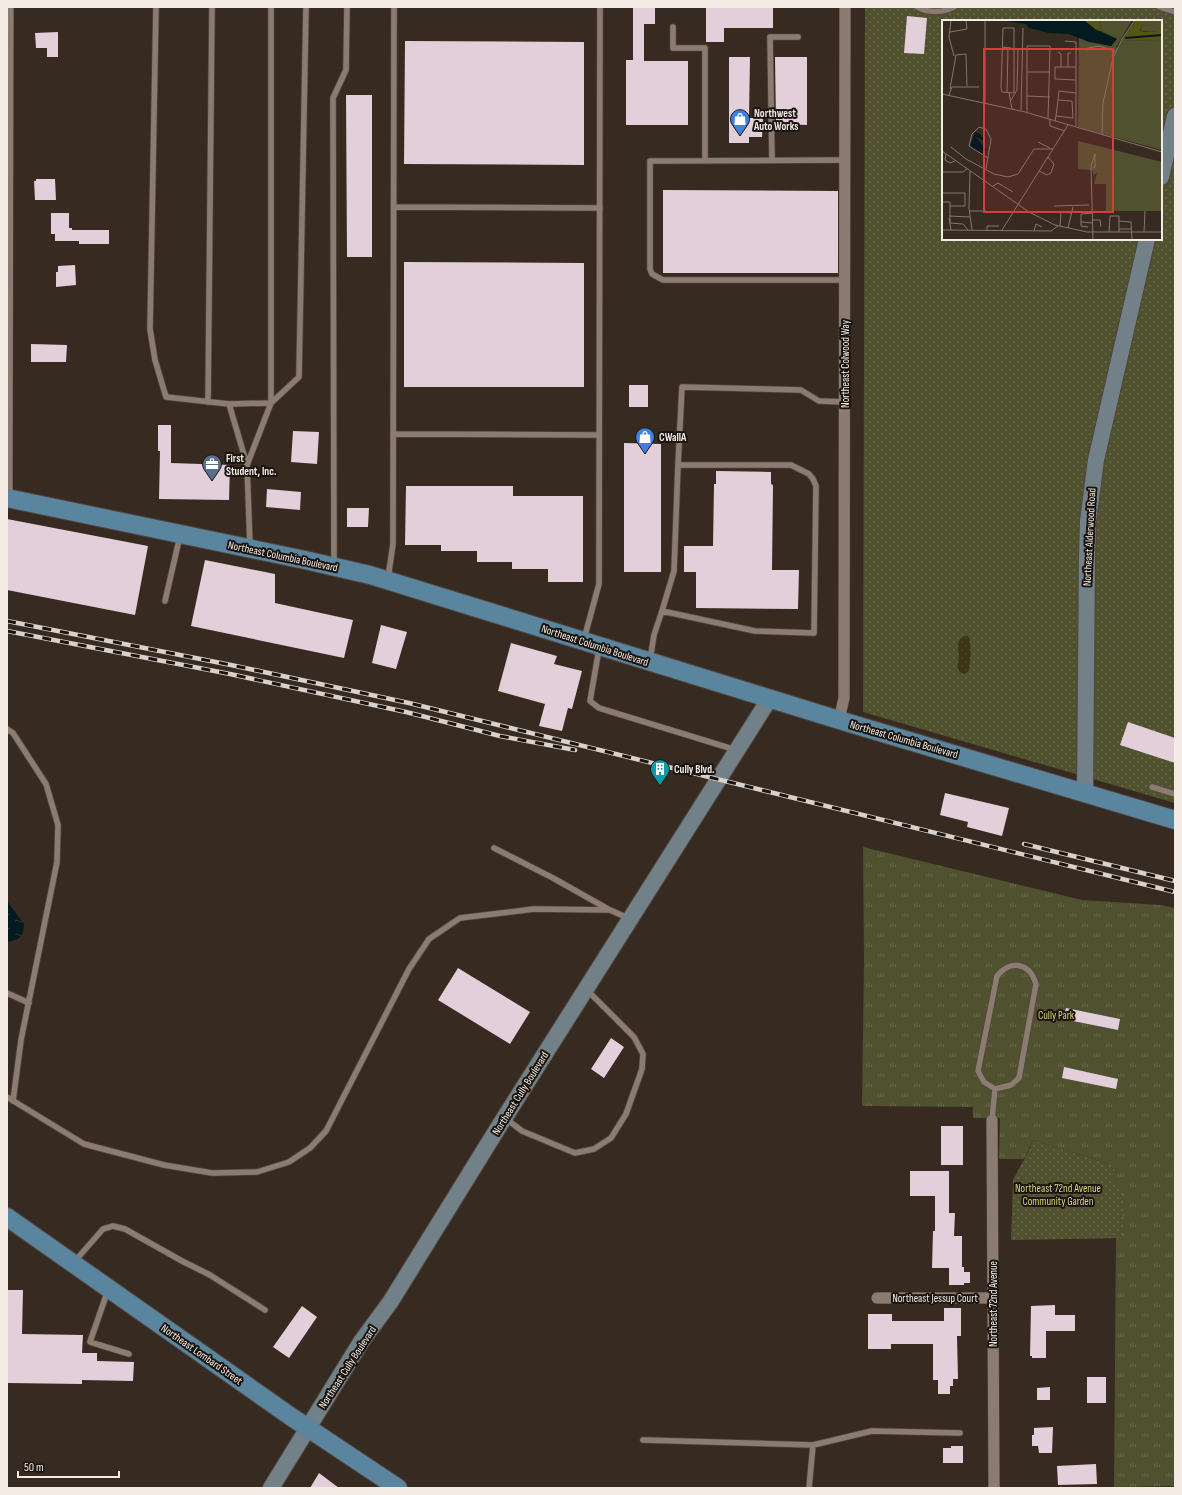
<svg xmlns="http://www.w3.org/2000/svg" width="1182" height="1495" viewBox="0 0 1182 1495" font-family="'Sofia Sans Condensed',sans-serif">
	<defs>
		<pattern id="grass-dots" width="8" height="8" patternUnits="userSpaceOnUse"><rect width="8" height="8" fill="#50512e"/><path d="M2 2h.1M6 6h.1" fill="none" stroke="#6a6a4c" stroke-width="1.8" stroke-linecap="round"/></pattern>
		<pattern id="sand-dots" width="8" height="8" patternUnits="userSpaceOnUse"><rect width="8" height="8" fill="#3c3414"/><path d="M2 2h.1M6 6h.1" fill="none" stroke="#4f482b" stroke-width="1.8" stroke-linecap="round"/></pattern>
		<pattern id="park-tufts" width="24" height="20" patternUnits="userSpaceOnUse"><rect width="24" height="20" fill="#50512e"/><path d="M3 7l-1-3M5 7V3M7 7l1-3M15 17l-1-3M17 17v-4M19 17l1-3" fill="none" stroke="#6a6a4c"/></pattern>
		<pattern id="water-ripples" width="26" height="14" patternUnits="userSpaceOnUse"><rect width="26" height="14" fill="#021a20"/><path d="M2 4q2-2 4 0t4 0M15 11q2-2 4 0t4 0" fill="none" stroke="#283b40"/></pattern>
	</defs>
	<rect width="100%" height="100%" fill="#372a21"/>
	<path fill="url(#grass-dots)" fill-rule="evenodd" d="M865,7h310v796l-312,-91zM943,21h218v218h-218z
		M1033,1140l82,26 8,21v51l-112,2 2,-60 16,-30z"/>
	<path fill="url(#sand-dots)" d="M965,636h3c4,6 3,30 0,36l-5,2 -5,-4c-1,-5 0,-8 1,-13 0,-9 -4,-17 6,-21z"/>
	<path fill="url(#park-tufts)" d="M863,847l219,53 78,5 15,3v578l-61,1 2,-249h7v-50l-11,-8 3,-14 -82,-26 -9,19h-25l1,-41h-27v-11l-111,-1 2,-146z"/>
	<path fill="#50512e" d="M1175,1111v39l-13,-5z"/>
	<path fill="url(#water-ripples)" d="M7,901l17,23c-1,14 -4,15 -17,18z"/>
	<path fill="#e2cfd9" d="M633,7h22v17h-11v37h44v64h-62v-65h7z
		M706,7h67v21h-49v14h-18z
		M907,16l20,2 -3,36 -20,-1z
		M58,32v25h-11v-9h-11l-1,-15z
		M405,41l179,1v123l-180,-1z
		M729,57h21l-1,61h14l-1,19h-13v6h-20z
		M775,57h32v68l-31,-1z
		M346,95h26v162h-25z
		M36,179h19l1,21h-21l-1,-19h2z
		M663,190l175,1v82h-175z
		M51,213h18v15h3v2h37v14h-30v-3h-24v-7h-4z
		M404,262l180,1v124h-180z
		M75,265l1,20 -20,2v-15h2v-6z
		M31,344l36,1 -1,17h-35z
		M629,385h19v22h-19z
		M158,425h13v38l59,2 -1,35 -70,-1 1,-48h-2z
		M293,431l26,1 -2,32 -26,-2z
		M624,443l37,1v128h-37z
		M716,471l55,1v12l2,1 -1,85h27l-1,39 -102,-1v-36h-12v-26h29l1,-62h2z
		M406,486h107v10h70v86h-35v-13h-36v-7h-35v-11h-36v-6h-36z
		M267,489l34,3 -1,18 -34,-3z
		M347,508h22l-1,19h-21z
		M7,519l141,27 -13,69 -128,-25z
		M205,560l70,14v29l78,17 -9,38 -153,-32z
		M381,625l26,7 -11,37 -24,-6z
		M511,643l46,13 -3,8 28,7 -10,38 -4,-1 -6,23 -23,-5 6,-22 -47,-13z
		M1128,722l47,16v25l-55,-18z
		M945,793l64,15 -7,28 -35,-9 1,-5 -28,-7z
		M458,968l72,44 -20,32 -72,-44z
		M1066,1008l54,11 -2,11 -55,-11z
		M611,1038l13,9 -20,31 -13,-9z
		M1064,1067l54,12 -2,10 -54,-11z
		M941,1126h22v39h-22z
		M910,1171h39v42h6l-1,23h8v31h2v5h6v11h-6v2h-15v-17h-17l1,-37h2v-35h-25z
		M7,1290h16l-1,44 61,1 -1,18h15v8l37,1 -1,19 -51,-1v4l-75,-1z
		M1055,1305v10h20v16h-29v27h-14v-2h-2l1,-50z
		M302,1306l15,11 -28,41 -16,-11z
		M944,1308h17v28h-4l1,43h-5v7h-3v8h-12v-14h-5v-36h-42v5h-23v-35h24v7h52z
		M1087,1377h19v26h-19z
		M1050,1387v13h-13v-12z
		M1053,1427l-1,26h-13l-1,-7h-6v-11h2v-7z
		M951,1446h12v17h-20v-15h8z
		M1096,1464l1,20 -39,1 -1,-19z
		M319,1473l20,15h-29z"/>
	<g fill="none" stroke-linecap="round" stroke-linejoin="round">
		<g stroke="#51463f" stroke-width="7">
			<path id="lane" d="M156,7l-6,322 5,31 11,37 63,7 42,-1v-396
				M917,7c10,6 27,6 37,0
				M1159,7l16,5
				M673,27v21h32v112
				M772,160l-2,-123h28
				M394,207l206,1
				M845,280h-182l-11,-6 -2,-5v-108l195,-1
				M208,402l4,-395
				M229,404l18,61 3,81
				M393,434l206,1
				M247,465l24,-62 28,-26 7,-370
				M678,465l4,-78 119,3 18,11 26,1
				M334,564l-1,-466 13,-28 1,-63
				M388,578l5,-34 1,-537
				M165,601l15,-65
				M584,639l15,-55 1,-577
				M599,649l-9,52 9,7 137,42
				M650,660l4,-25 8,-24 93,20 59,2 2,-147 -3,-7 -4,-5 -18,-9h-113l-4,106 -12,40
				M7,729l6,4 33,51 12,41 -1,37 -36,178 -8,61
				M1152,787l23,7
				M494,848l59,30 55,31
				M7,993l22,10
				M7,1097l77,47 80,21 48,8 45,-1 32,-10 21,-14 16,-17 83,-162 20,-30 31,-21 74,-9 76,1 18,8
				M505,1118l17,13 53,22 19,-4 17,-11 15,-24 16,-45 1,-15 -9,-17 -46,-46
				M992,1120l3,-31 -11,-7 -6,-11 19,-95c14,-17 33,-13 39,8l-17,94 -8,7 -16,4
				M75,1261l28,-32 10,-3 12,3 57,32 28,14 55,35
				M108,1290l-18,52 39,12
				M643,1440l170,5 59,-14 88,2
				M809,1488l4,-43"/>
		</g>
		<g stroke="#51463f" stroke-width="12">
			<path id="street" d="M7,498l1,-491
				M839,720l5,-22 1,-691
				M992,1120l2,368
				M877,1298h116"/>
		</g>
		<g stroke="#51463f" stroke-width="18">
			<path id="secondary" d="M1161,177l14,-61
				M1085,793l2,-236 1,-36 8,-61 51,-221
				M271,1488l90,-146 30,-41 107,-173 272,-430"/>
		</g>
		<g stroke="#51463f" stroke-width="20">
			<path id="primary" d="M7,498l298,62 65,15 469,145 336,100
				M7,1217l283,199 108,72"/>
		</g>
		<use href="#lane" stroke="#8b7b71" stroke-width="5.5"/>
		<use href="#street" stroke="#8b7b71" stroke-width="11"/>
		<use href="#secondary" stroke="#728088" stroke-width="16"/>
		<use href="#primary" stroke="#59859f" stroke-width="18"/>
		<g stroke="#dbd1cb" stroke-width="4.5">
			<path id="rail" d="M7,621l224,44 178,38 766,189
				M7,631l223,43 176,38 94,24 75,14
				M1024,844l151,37"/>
		</g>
		<use href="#rail" stroke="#1a1410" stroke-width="3" stroke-dasharray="9" stroke-linecap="butt"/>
	</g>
	<defs>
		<g id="shop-pin" transform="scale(1)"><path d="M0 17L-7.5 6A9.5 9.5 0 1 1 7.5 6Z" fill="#3f7fe0" stroke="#1a1410"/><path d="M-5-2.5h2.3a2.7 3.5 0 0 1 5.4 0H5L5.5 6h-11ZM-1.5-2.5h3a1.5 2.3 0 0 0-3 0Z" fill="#fff"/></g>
		<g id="office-pin" transform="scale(1)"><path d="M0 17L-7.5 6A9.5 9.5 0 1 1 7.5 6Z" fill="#5c6f8a" stroke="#1a1410"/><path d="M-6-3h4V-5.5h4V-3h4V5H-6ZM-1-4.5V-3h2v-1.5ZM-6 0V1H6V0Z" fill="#fff"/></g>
		<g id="building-pin" transform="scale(1)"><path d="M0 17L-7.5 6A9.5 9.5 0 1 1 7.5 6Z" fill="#0f9aa8" stroke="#1a1410"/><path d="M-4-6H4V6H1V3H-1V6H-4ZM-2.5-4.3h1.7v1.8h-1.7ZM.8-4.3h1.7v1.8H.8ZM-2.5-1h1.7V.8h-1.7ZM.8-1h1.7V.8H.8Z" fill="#fff"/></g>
	</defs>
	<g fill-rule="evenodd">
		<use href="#shop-pin" x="740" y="119"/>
		<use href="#shop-pin" x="645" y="437"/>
		<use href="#office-pin" x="212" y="464"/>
		<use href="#building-pin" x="660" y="769"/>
	</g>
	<g text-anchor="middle" stroke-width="4" stroke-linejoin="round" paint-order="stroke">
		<g font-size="11" font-weight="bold" fill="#f4ebe5" stroke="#1a1410" text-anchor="start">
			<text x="754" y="117">Northwest<tspan x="754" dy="13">Auto Works</tspan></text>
			<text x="659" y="441">CWallA</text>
			<text x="226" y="462">First<tspan x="226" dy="13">Student, Inc.</tspan></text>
			<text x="674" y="773">Cully Blvd.</text>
		</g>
		<g font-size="11" fill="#f4ebe5" stroke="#1a1410">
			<text transform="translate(845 364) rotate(-90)" y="4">Northeast Colwood Way</text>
			<text transform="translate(1089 537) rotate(-87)" y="4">Northeast Alderwood Road</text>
			<text transform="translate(283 556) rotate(12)" y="4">Northeast Columbia Boulevard</text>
			<text transform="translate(595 645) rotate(18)" y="4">Northeast Columbia Boulevard</text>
			<text transform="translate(904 739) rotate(16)" y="4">Northeast Columbia Boulevard</text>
			<text transform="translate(520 1093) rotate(-58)" y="4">Northeast Cully Boulevard</text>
			<text x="935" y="1302">Northeast Jessup Court</text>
			<text transform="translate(993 1304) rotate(-90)" y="4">Northeast 72nd Avenue</text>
			<text transform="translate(202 1354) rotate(35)" y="4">Northeast Lombard Street</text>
			<text transform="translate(347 1367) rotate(-57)" y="4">Northeast Cully Boulevard</text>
		</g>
		<g font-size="11" fill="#d2d57a" stroke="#1a1410">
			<text x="1056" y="1019">Cully Park</text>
			<text x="1058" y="1192">Northeast 72nd Avenue<tspan x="1058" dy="13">Community Garden</tspan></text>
		</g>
	</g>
	<g transform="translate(942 20)">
		<rect width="220" height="220" fill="#372a21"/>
		<path d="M158,0h32l-16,27 2,1 4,-8 40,1v109l-84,-23 1,-89 32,8 6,-7 -16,-8zM200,0h20v3l-4,9 -17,-1zM155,153l9,3 1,8h-13z" fill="#50512e"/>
		<path d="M141,0h17l1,11 -5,-1zM194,0l7,1 -3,10 5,1h13l1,-6 3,-3v18l-40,-1z" fill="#555615"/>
		<path d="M136,121l84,21v49h-56v-35l-9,-3 -4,2v-4l-3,-1 -12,-1z" fill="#50512e"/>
		<path d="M174,140l23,8 -6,14 -22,-8zM203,151l17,6v18l-23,-8zM173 169a7 7 0 1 1 14 0a7 7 0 1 1-14 0Z" fill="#50512e"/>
		<path d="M58,0h84l12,10 21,9 -6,7 -22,-4 -20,-8 -20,-1 -20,-5 -3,-4zM33,112l5,2 6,8 -11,-6 12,14 -5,4 -12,-7z" fill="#021a20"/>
		<path fill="none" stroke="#021a20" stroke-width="2" d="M183,18l37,-3"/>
		<path fill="none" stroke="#83776f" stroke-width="1" d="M9,0l-2,17 5,19M61,8h11v65l-12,-1 -1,-4zM8,12l17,-3 -1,-9M123,21l11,1v84M60,27l16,2 -1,41 -6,10M149,28l-3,2 -5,-1 16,-3 16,5M116,32l3,2v13M126,47v-14h3M85,52h23M134,60l-21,-1v-12h21M8,69l6,-34 10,-1 1,32M65,73l1,-46M67,73l3,16M0,74l83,18 137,40M7,75l3,-8h27M85,76l23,1M116,80l1,-9 17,2M43,83v-82M79,90l2,-82M85,92v-66h23l-2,73M108,100v6l15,5M113,101l1,-5 17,2 -1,-17 -14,-1 -2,16M160,115l1,-32 10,-45 9,-19 13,-19M96,122l12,6M9,127l15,12 28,15 14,3 10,-3 16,-25h19M0,131l87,61 26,13 32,7h75M4,134l-1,6 5,3 5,-2M151,148l2,-1v-13l-4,12 2,74M44,149l5,-30 -5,-10 -7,-2 -7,7 -3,12 19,12M28,151l-1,37 3,22M97,151l8,4 4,-2 3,-9 -6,-7M0,152h21l4,-3M51,166l5,-3 15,9M0,173h23v13h-15M0,182h8v21l13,1 5,6M112,186l35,-1M28,191h16M115,192l15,1M7,196l21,1M7,198l2,12M151,200h7l1,7M177,201l12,1 1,18M139,202l12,1M118,206l1,-13M146,207l-7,-1v-12l12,-1M126,208l5,-21M177,209h13M0,210l109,1 7,-5M60,210l66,-105M45,211v-5h12M92,211l2,-7 6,3M167,212l1,-16h9v16M202,212l1,-21"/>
		<path fill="#d93c3b" fill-opacity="0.15" stroke="#d93c3b" stroke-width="2" d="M42,29h129v163h-129z"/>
		<rect width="220" height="220" fill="none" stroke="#f4ebe5" stroke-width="2"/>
	</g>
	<rect width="1182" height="1495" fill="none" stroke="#f4ebe5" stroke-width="16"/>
	<path d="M18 1471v6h101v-6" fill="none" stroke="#f4ebe5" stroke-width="2"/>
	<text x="24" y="1471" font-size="12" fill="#f4ebe5" stroke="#1a1410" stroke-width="3" paint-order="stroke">50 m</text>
</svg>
